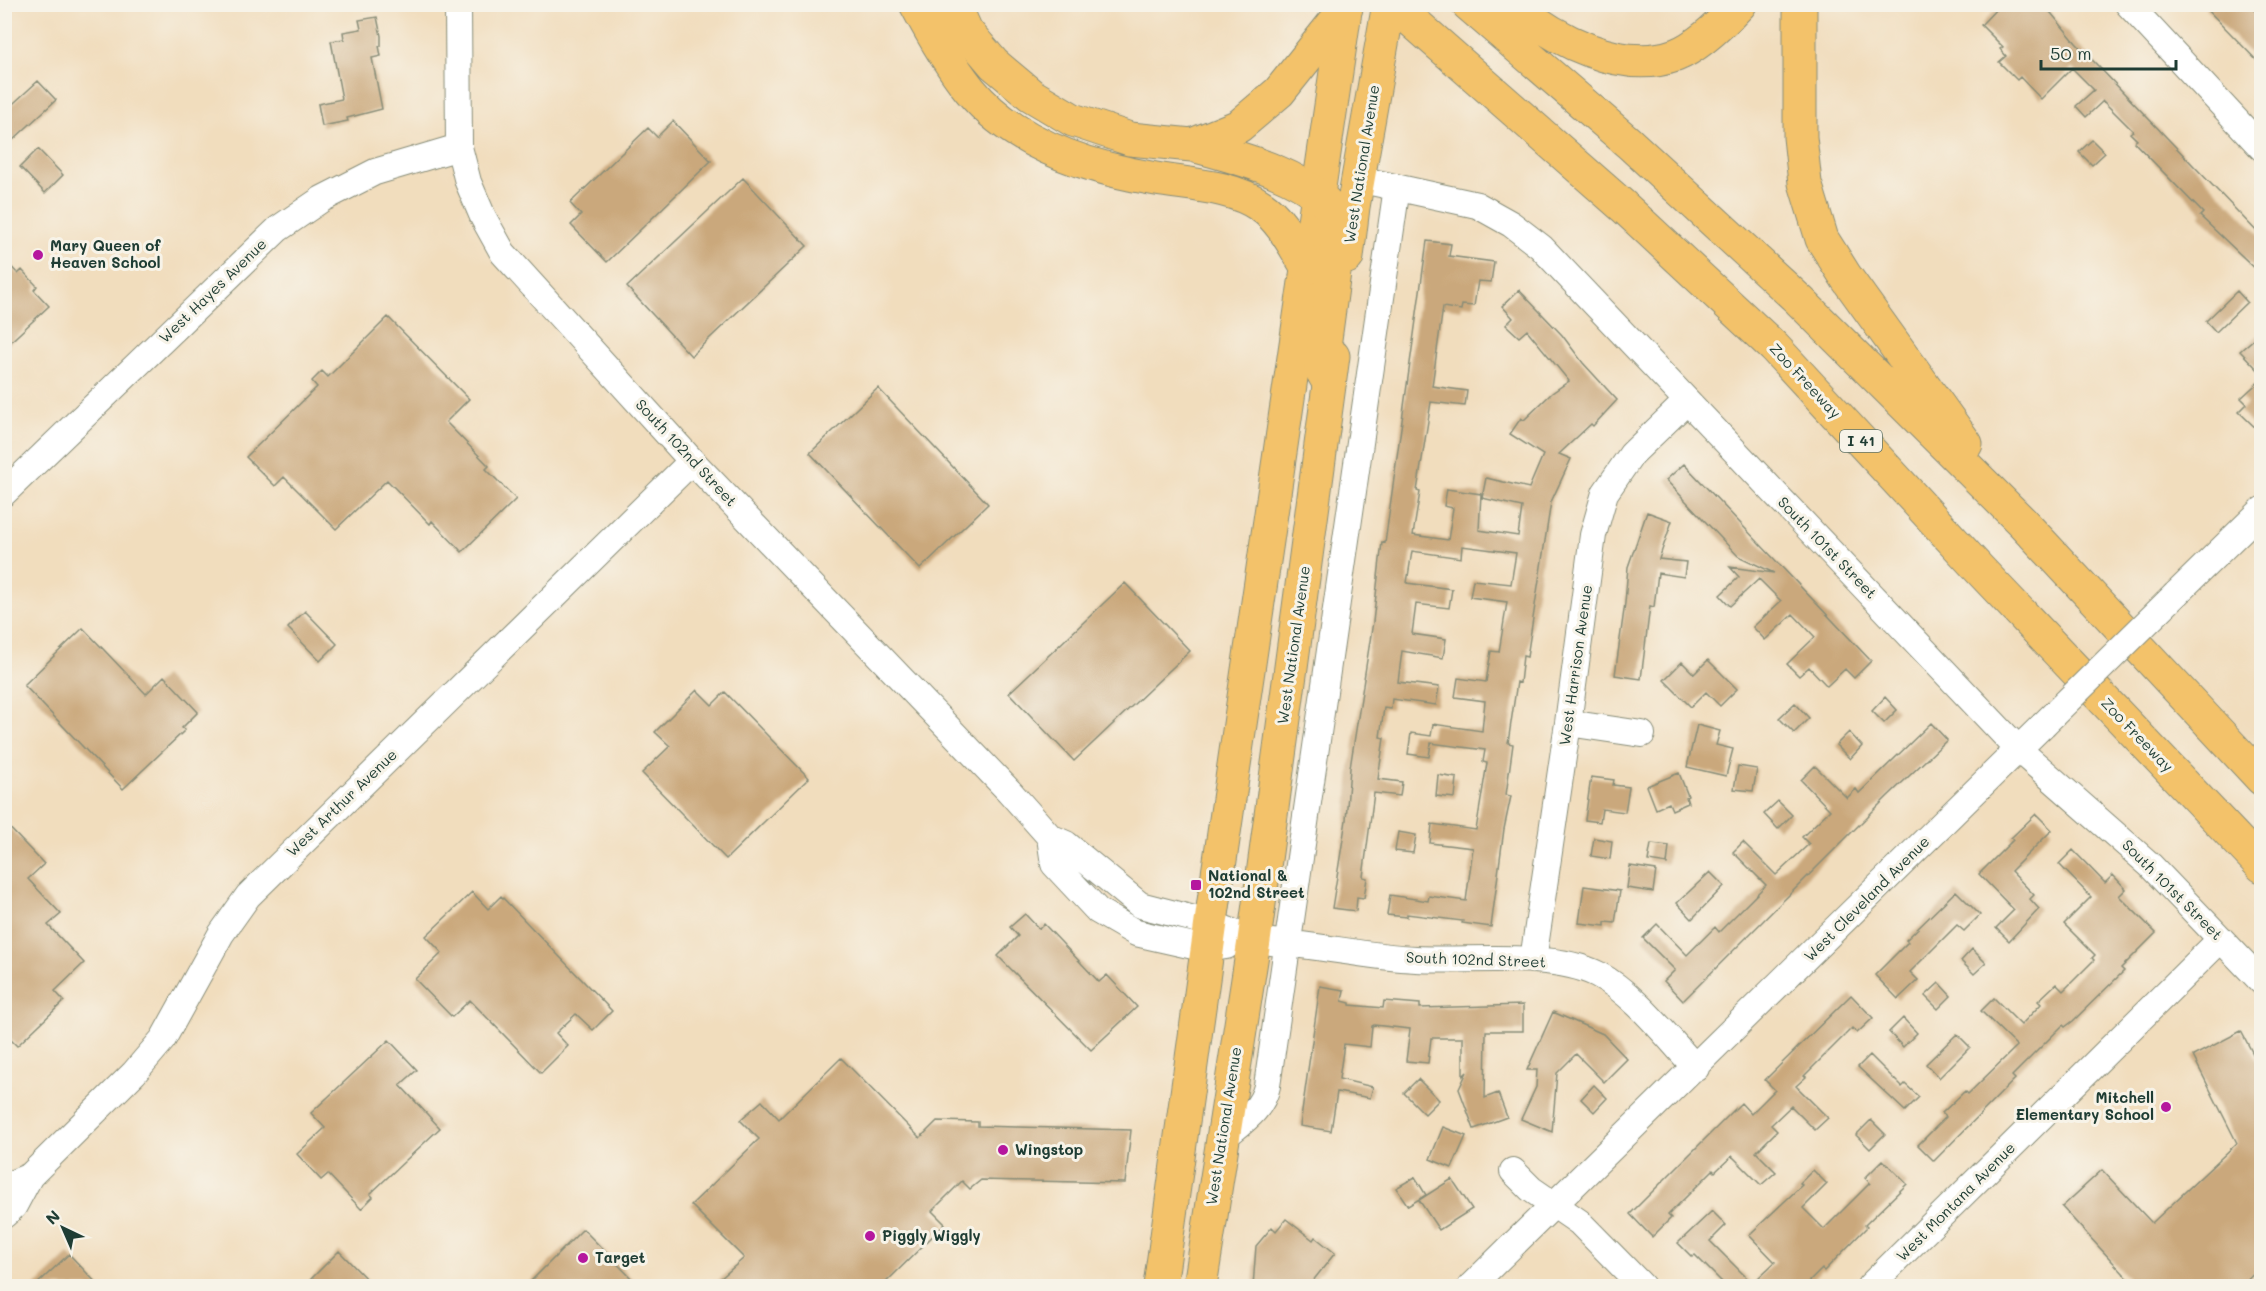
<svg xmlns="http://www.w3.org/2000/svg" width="2266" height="1291" viewBox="0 0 2266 1291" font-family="Mali,sans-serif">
	<rect width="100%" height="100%" fill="#f7f3e8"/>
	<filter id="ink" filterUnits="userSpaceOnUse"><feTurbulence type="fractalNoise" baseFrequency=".0167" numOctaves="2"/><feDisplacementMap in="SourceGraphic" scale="12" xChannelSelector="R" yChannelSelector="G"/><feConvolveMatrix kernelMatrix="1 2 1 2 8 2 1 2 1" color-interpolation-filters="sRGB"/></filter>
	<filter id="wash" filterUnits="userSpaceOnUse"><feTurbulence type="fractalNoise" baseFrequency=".008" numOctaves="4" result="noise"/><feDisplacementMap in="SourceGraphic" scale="24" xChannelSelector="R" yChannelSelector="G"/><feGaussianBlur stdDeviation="1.35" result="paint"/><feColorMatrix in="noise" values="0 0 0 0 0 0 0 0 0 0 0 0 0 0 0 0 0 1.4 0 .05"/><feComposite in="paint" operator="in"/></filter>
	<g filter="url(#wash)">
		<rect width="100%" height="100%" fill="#f1ddbd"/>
		<g id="blocks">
			<path fill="#caa87c" d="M2001,4h41l9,9 25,30 186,194v38l-62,-59 3,-3 -69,-71 3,-2 -7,-7 3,-2 -30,-30 -17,16 -10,-11 18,-16 -22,-22 -31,31 -21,-22 -3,3 -18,-18 7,-6 -6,-7 3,-2 -22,-22z
				M2202,4h46l14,14v48z
				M377,17l4,19v10h-2l2,10 -9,2 10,51 -35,9 1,3 -26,5 -4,-22 24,-5 -11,-58 13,-2 -1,-7 18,-3 -2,-9z
				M38,81l18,19 -43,40 -9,-10v-18z
				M673,121l38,40 -104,101 -36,-37 10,-10 -11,-12 78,-75 9,9z
				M2092,140l13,13 -13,12 -13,-13z
				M38,149l25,26 -18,18 -25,-26z
				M743,178l64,68 -116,110 -64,-69z
				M1427,241l24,3 -2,12 45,6 -3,20 -13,-1 -4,25 -12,-1 -1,5 -18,-3 -11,79 35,5 -2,15 -34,-4 -14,89 3,1 -7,43 35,5 5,-32 -9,-2 3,-17 34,5 -2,36 39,6 4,-29 -40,-9 4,-20 43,10 14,-33 -33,-21 11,-16 3,2 28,-27 17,-12 -42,-51 -8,7 -13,-12 7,-7 -11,-12 17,-16 43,45 21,28 34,37 -24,26 -2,-2 -32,30 12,5 -20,43 -24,155 -4,-1 -3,27 -3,-1 -9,61 5,1 -7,51 5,1 -7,33 -13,98 -29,-4 1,-2 -56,-7v3l-20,-2 3,-20 38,6 1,-5 37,5 7,-53 -43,-5 2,-19 44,6 11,-67 -4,-1 2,-12 -54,-7 -2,14 -21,-3 3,-21 20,3 2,-12 49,7 3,-30 -30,-4 3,-19 28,4 5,-31 8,1 8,-50 -37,-5 3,-17 38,4 5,-31 -54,-7 -1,12 -49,-7 -5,32 45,6 -3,19 -33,-4 -4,30 34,5 -3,19 -41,-7 -4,31 41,5 -3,18 -44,-6 -1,10 -7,-1 -4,29 4,1 -6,41 24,3 -2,14 -26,-3 -11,84 4,1 -3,20 -7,-1 -1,14 -24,-3 14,-88 4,-52 23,-146 9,-80 3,1z
				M4,259l14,15 4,-4 15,16 -3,4 15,16 -45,42z
				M2237,291l10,11 -31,30 -10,-11z
				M388,317l81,82 -23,23 43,44 -3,3 30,30 -54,53 -30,-31 -2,3 -43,-44 -51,49 -52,-52 -9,9 -29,-29 71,-70 -5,-6 10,-10 6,6z
				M2262,332v42l-22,-23z
				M2262,379v55l-23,-22 8,-8 -6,-6z
				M878,388l110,116 -68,65 -110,-116z
				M1684,464l187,197 -17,17 -9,-9 -18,17 -18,-19 -10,9 -12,-12 28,-27 -22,-23 -28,26 -12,-13 28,-26 -22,-22 -29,27 -10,-11 19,-18 -9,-10 44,6 -36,-17 -72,-76z
				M1647,512l25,9 -13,38 27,3 -2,15 -26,-4 -4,34 -4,-1 -9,73 -26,-4 10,-72 3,-36z
				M1125,583l65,68 -116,110 -65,-68z
				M305,611l32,33 -17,17 -32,-33z
				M83,628l63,66 18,-18 34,36 -16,16 3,2 -62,59 -99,-104z
				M1708,660l29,29 -17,17 -14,-14 -15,15 -27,-27 18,-18 12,12z
				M697,690l15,15 13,-13 84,86 -83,81 -84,-86 28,-27 -15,-14z
				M1885,697l12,13 -13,13 -12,-12z
				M1795,703l14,15 -15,15 -15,-15z
				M1931,723l16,17 -60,57 -204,204 -19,-20 11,-11 -32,-32 14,-14 30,31 28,-28 4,5 47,-47 -33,-33 10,-10 33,33 33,-31 -7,-7 28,-27 -29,-30 14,-14 32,32 9,-9 3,4z
				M1697,725l23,6 -4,14 17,4 -7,27 -39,-9z
				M1849,732l13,14 -12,13 -14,-14z
				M1738,766l19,3 -4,22 -19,-2z
				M1679,773l9,23 -2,1 2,6 -16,7 -3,-7 -13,6 -9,-23z
				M1438,775l19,3 -2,20 -19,-2z
				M1591,777l23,3 -1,5 16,2 -4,25 -23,-3 -2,13 -15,-2z
				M1778,801l14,14 -14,14 -14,-15z
				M2036,814l16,16 -41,41 23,24 -4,4 9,10 -30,32 -13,-13 18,-18 -35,-36 34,-34 -2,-2z
				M4,822l40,42 -16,15 33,35 -13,11 36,38 -29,28 9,10 -47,45 -13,-13z
				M1398,832l18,3 -3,18 -18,-2z
				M1594,838l18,3 -2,18 -19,-3z
				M1651,844l18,2 -2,18 -19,-3z
				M2073,850l32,33 8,-8 13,14 -7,7 37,37 -35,35 3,3 -51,50 -8,6 -2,-2 -51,51 3,3 -81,82 -16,-16 28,-28 -4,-4 23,-22 3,3 49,-48 -36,-35 13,-13 27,27 20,-21 -3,-3 18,-17 7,7 31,-31 -2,-2 3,-3 -31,-31 27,-27 -32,-33z
				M1630,866l26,4 -3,22 -26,-4z
				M1710,872l14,14 -32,33 -15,-16z
				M1584,886l36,5 -5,32 -10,-1v4l-26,-3z
				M1956,891l24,24 -16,16 -7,-6 -47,47 8,8 -20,19 -23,-24 33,-33 -2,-2z
				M472,892l16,17 13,-13 111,115 -19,19 -17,-16 -20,19 12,13 -27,27 -71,-73 -18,17 -37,-38 27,-26 -16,-17z
				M1025,914l14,15 5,-5 55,58 8,-7 30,32 -46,43 -93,-94 20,-20 -8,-9z
				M1972,949l14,14 -12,11 -13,-13z
				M1939,983l12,13 -13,13 -13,-13z
				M1320,986l24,4 -2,11 8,2v2l33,3 1,-7 36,3v4l103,-3v26h-37l-1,67 13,-5 9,24 -33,12 -15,-40 8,-17 -4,4v-38h-32l-3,25 -22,-2 4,-32 -36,-4 -2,1 -2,21 -26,-3 -5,35 34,8 -3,11 -33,-6 -6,39 -31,-5z
				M1851,995l22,23 -16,15 -5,-5 -48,48 2,1 -10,9 32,32 -13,12 -24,-24 -20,19 6,6 -21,21 20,20 -15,13 -29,-29 -17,16 -2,-2 -45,45 3,3 -19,19 -22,-23 111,-111 10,11 24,-24 -10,-10z
				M1553,1012l50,22 24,25 -23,23 -28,-28 -19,19 -5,59 -31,-13 15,-32 1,-17h-10z
				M1903,1018l14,15 -14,14 -14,-15z
				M2241,1031l21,40v195l-22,21h-104l-74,-80 40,-37 50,53 85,-80 -44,-87z
				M1957,1034l13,13 -31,31 -13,-14z
				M389,1040l28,30 -17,15 40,43 -70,66 3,3 -12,12 -33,-35 -7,6 -24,-26 28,-26 -14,-15z
				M1870,1055l32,32 3,-3 14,13 -14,14 -47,-44z
				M841,1058l79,80 17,-17 41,1v4l153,4 -6,53 -144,-3 -11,9 -8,-8 -30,30 13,13 -64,63h-170l33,-29 -53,-53 68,-66 -19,-19 22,-19 17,18z
				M1418,1079l21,21 -14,14 -21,-21z
				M1594,1085l13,13 -13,14 -13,-13z
				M1871,1120l14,14 -15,15 -14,-14z
				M1443,1127l23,9 -14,32 -22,-9z
				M1883,1160l24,24 -42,41 2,2 -43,44 -2,-2 -18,18h-40l-7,-8 18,-17 -26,-27 53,-50 -2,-2 13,-13 14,14 -24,24 21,21 46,-46 -5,-5z
				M1415,1177l11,18 -18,11 -12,-18z
				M1452,1179l20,30 -33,21 -20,-30z
				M1712,1211l14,14 -16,16 46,46h-29l-32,-32 -3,2 -14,-14z
				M1286,1219l27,21 2,-3 20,16 -27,34h-55l3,-41 16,-19 4,4z
				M583,1229l57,58h-115z
				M339,1251l35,36h-71z
				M69,1254l31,33h-66z"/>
		</g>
	</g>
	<g filter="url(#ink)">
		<use href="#blocks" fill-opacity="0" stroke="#888d78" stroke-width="1.5"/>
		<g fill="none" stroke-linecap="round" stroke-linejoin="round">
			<g stroke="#888d78" stroke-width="28">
				<path id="minor" d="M458,4l1,143 9,35 15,35 20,36 189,208 317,330 41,46 16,7 74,61 70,18 44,18
					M2128,4l134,144
					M1358,179l119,26 34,19 30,23 478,503 131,115 112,117
					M4,493l274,-264 44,-30 53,-27 84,-25
					M2176,594l86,-84
					M1568,723l74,11
					M1050,837l4,27 44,47 38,22 71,16 19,-3
					M1271,942c48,3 96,15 145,17 52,3 135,-8 181,15 37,19 70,63 99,94
					M1533,960l35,-237 25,-188 12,-42 27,-39 55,-53
					M1222,1139c18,-16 40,-28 45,-53l130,-899
					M1513,1171l18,18 48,33 63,64
					M4,1187l26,-11 104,-103 29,-34 58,-105 27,-38 444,-435
					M4,1215l10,-9 16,-30
					M1471,1286l572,-561
					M1870,1286l351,-347"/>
			</g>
			<g stroke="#888d78" stroke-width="35">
				<path id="major" d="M1347,257l6,-50 36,-203
					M1160,1286l54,-385 132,-897
					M1200,1286l54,-345 79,-585"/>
			</g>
			<g stroke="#888d78" stroke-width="35">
				<path id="highway" d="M916,4c16,30 33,60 54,86 45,55 119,78 186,89 35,6 76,7 105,27 21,14 34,42 47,62
					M954,4l12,27 28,33 37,31 42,25 57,19 62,6 47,-19 40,-34 67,-84
					M1393,4l231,203 150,140 206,223 282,296
					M1468,4l161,139 170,157 224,223 239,256
					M1512,4c42,35 109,71 164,51 21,-8 48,-34 64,-51
					M1800,4v133l5,46 17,56 24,38 120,167
					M1192,145c40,11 124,31 144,72 3,5 3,12 3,18l-18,134 8,14"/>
			</g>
			<use href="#minor" stroke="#fff" stroke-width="26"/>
			<use href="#major" stroke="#f3c26a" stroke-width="33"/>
			<use href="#highway" stroke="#f3c26a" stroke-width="33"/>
			<g stroke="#888d78" stroke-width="28" stroke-linecap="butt">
				<path id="minor-bridge" d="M2043,725l133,-131"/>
			</g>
			<use href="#minor-bridge" stroke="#fff" stroke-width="26"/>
		</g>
	</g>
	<g fill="#b5179e" stroke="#f7f3e8" stroke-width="2">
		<circle cx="38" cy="255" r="6"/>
		<rect x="1190" y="879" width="12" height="12" rx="3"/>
		<circle cx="2166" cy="1107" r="6"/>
		<circle cx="1003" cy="1150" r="6"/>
		<circle cx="870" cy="1236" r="6"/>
		<circle cx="583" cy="1258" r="6"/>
	</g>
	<g text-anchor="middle" stroke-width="6" stroke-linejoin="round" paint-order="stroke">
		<rect fill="#f7f3e8" stroke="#60746a" stroke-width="1.5" x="1840" y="430" width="42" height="22" rx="4.5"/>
		<g font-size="14" font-weight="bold" fill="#1f3d34">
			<text x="1861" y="446">I 41</text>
		</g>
		<g font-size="15" fill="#1f3d34" stroke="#f7f3e8">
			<text transform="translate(1362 164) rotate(-81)" y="5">West National Avenue</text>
			<text transform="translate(213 291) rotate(-44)" y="5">West Hayes Avenue</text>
			<text transform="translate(1805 381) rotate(47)" y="5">Zoo Freeway</text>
			<text transform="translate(686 453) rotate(47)" y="5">South 102nd Street</text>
			<text transform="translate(1827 548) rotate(46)" y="5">South 101st Street</text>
			<text transform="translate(1294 645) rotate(-82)" y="5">West National Avenue</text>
			<text transform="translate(1576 665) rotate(-82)" y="5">West Harrison Avenue</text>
			<text transform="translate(2137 735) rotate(46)" y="5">Zoo Freeway</text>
			<text transform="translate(342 803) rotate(-44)" y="5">West Arthur Avenue</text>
			<text transform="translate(2172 890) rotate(45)" y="5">South 101st Street</text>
			<text transform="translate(1867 899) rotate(-45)" y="5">West Cleveland Avenue</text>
			<text transform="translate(1476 960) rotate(2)" y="5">South 102nd Street</text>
			<text transform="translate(1224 1126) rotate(-81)" y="5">West National Avenue</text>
			<text transform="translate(1956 1202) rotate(-45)" y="5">West Montana Avenue</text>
		</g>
		<g font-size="15" font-weight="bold" fill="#1f3d34" stroke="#f7f3e8" text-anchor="start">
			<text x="50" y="251">Mary Queen of<tspan x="50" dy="17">Heaven School</tspan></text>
			<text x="1208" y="881">National &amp;<tspan x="1208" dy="17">102nd Street</tspan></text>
			<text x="2154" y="1103" text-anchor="end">Mitchell<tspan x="2154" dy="17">Elementary School</tspan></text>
			<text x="1015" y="1155">Wingstop</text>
			<text x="882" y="1241">Piggly Wiggly</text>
			<text x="595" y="1263">Target</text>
		</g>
	</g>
	<rect width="2266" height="1291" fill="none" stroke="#f7f3e8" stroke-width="24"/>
	<g transform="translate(63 1228) rotate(316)" stroke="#f7f3e8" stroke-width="4.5" paint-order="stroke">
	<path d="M0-4.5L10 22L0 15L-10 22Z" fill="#1f3d34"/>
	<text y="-9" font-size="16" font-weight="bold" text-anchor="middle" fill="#1f3d34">N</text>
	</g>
	<path d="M2041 60v9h135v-9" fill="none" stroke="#1f3d34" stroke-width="3"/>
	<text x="2050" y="60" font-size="18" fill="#1f3d34" stroke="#f7f3e8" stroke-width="4.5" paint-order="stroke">50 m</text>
</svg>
